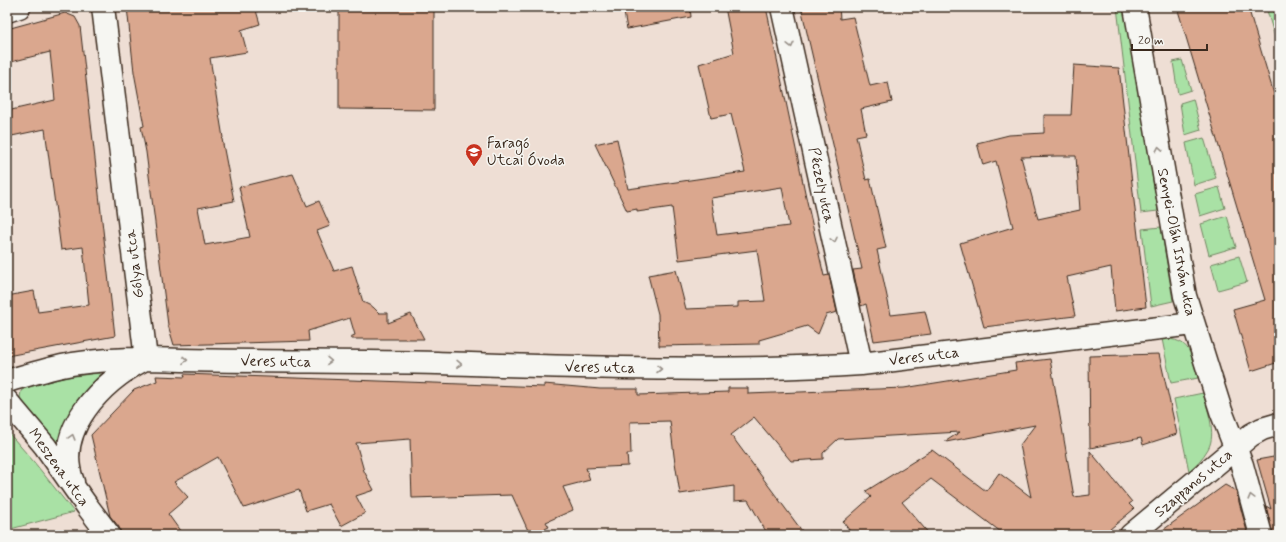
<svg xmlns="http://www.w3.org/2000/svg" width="1286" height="542" viewBox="0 0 1286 542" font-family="Mynerve,sans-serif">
	<rect width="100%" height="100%" fill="#eeded4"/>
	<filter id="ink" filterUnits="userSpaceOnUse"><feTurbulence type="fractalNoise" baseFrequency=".025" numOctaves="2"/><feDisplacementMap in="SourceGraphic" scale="8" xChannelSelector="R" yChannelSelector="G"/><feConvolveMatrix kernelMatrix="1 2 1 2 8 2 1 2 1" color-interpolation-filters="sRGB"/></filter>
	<g filter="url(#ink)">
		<path fill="#a9e1a5" stroke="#728662" d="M1117,7h8l33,204 -17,2z
			M1266,7h13v44z
			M1182,60l9,30 -13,4 -5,-32z
			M1193,99l8,31 -16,5 -5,-32z
			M1204,138l12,40 -22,7 -8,-42z
			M1219,187l6,21 -25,8 -5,-22z
			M1227,216l9,31 -27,8 -8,-31z
			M1161,227l12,74 -22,5 -9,-77z
			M1239,256l8,26 -29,8 -7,-26z
			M1162,339c29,-1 29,16 36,39l-27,5z
			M99,373l3,2v2l-19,19 -14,17 -11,31 -38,-46 1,-7 4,-3 41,-11z
			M1203,393c4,15 14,41 5,56 -5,9 -12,16 -19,22l-15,-72z
			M7,431l27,31 40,50 -67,18z"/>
		<path fill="#daa78e" stroke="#3b2a1e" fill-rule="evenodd" d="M127,7h128l5,17 -19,6 6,22 -37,6 13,80 -1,1 12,62 -36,7 7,37 45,-8 -11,-50 54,-13 14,32 12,-5 11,25 -13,5 17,40 18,-5 11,36 10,5 6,6h9v10l23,-9 13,25h-73l-1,-2 5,-2 -5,-17 -42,13 1,10 -135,4 -6,-20 -22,-173 -5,-25 3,-1 -10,-54z
			M339,7h95v103l-95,-1z
			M623,7h67l1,10 -64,12z
			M725,7h41l40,190 18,79 5,-1 8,37 -11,3 -8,19 -11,-8 -48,14v4l-100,2 -1,-32 -10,-39 28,-5 10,39 52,-2v-5l27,-1 -8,-51 -78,10 -7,-53 -35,5v-3l-10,2 -32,-67 22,-5 11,50 117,-17 -14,-58 -20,4 -12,-54 35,-11zM782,187l7,39 -72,9 -6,-37z
			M801,7h38l1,12 13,-2 17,69 18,-4 4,20 -31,7 5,25 -10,2 10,44 4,-1 16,69 -9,2 14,65 34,-4 6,23 -57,7 -8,-37 -5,2 -8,-36 9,-1z
			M1177,7h71l31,104v251l-28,9 -18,-62 32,-9z
			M65,13l10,4 5,9 35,310 -108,20v-60l27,-5 4,21 51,-7 -6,-58 -22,3 -16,-121 -38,8v-26l48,-11 -5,-48 -39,10 -1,-3 -3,1v-31z
			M1074,65l45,3 27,239 -31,4 -4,-44 -44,10 8,39 -91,11 -24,-84 53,-16 -17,-66 -13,4 -6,-22 32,-8 35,-2v-18h27zM1057,156h19l4,54 -42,9 -17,-62z
			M1159,354l18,80 -34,11 -2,-7 -51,10 -1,-92z
			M1050,359l24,138 16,-2v-44l42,51 -3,2 5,5 -31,26h-98l-74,-56 -29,23 28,33h-77l-10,-13 28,-25 -5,-6 66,-41 54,41 13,-18 32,24 -11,-52 15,-20 -89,17v-1l14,-9 -122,7 -15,14v6l-32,2 -37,-44 -23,18 74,100h-37l-20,-35 -14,1v-15l-54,8 -6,-38 -4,-35 -40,1 1,32h-4l1,12 -42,2 4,12 -27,7 10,23 -27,12 3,5 -17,8h-2l-18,-40 -100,3 -2,-59 -54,4 8,28 10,19 -18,6 9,17 -24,13 -12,-22 -23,7 -7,-21 -55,18 -26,-51 -44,25 14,15 -20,17 15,21h-62l-2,-8 -9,-11 -19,-81 43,-45 23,-9 -1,-5 29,1 -1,-3 360,13v-3l56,5h38v6l90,-3v-4h20v6l156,-6 112,-18 -1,-7z
			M1279,456v79h-6l-7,-29 5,3 -14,-49z
			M1225,485l11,6 12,44h-92z"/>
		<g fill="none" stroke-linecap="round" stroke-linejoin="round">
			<g stroke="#3b2a1e" stroke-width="25">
				<path id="minor" d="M103,7l43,352
					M782,7l79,357
					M1135,7l50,289 36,115 21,54 19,70
					M7,11l12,-4
					M7,381c21,-6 43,-13 65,-17 25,-4 49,-5 74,-5 97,3 194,2 291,4 141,4 283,10 424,1l332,-40
					M7,401l38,45 42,60 22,29
					M73,482c-21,-52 30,-101 72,-123
					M1131,535l120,-100 11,-6 17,-5"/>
			</g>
			<use href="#minor" stroke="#f6f6f2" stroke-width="22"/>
		</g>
		<defs><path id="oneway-chevron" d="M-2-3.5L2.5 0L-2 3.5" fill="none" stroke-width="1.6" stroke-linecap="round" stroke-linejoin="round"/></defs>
		<g stroke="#989088">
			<use href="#oneway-chevron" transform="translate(791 45) rotate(77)"/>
			<use href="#oneway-chevron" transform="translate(1159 149) rotate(-100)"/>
			<use href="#oneway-chevron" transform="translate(834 240) rotate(78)"/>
			<use href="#oneway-chevron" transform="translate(185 360) rotate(1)"/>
			<use href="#oneway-chevron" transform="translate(329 361) rotate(1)"/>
			<use href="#oneway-chevron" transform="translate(459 364) rotate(1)"/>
			<use href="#oneway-chevron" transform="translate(659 369)"/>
			<use href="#oneway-chevron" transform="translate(72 437) rotate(-74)"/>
			<use href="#oneway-chevron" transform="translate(1251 497) rotate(-105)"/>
		</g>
	</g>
	<defs>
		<g id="school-pin" transform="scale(0.9)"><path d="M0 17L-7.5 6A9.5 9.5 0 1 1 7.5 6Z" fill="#c8321e" stroke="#f6f6f2"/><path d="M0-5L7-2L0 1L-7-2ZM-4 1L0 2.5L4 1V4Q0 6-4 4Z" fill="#fff"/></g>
	</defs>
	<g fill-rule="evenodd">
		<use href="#school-pin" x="474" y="152"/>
	</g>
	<g text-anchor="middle" stroke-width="3" stroke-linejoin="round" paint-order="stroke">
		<g font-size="15" fill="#3b2a1e" stroke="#f6f6f2" text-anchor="start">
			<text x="487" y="148">Faragó<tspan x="487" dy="17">Utcai Óvoda</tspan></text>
		</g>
		<g font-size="15" fill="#3b2a1e" stroke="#f6f6f2">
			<text transform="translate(822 185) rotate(78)" y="5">Péczely utca</text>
			<text transform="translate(1177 242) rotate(79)" y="5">Senyei-Oláh István utca</text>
			<text transform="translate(134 264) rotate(-97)" y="5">Gólya utca</text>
			<text transform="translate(924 356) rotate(-7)" y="5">Veres utca</text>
			<text transform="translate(276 361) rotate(1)" y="5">Veres utca</text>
			<text transform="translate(600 367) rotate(1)" y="5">Veres utca</text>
			<text transform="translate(59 467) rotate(54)" y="5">Meszena utca</text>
			<text transform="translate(1193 483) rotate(-40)" y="5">Szappanos utca</text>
		</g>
	</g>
	<rect width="1286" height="542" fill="none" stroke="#f6f6f2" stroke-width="24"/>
	<rect x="12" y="12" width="1262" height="518" fill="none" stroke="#3b2a1e" stroke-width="1.5" filter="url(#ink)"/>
	<path d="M1132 44v6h75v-6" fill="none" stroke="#3b2a1e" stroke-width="2"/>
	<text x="1138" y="44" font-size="12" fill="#3b2a1e" stroke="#f6f6f2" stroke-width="3" paint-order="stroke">20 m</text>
</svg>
